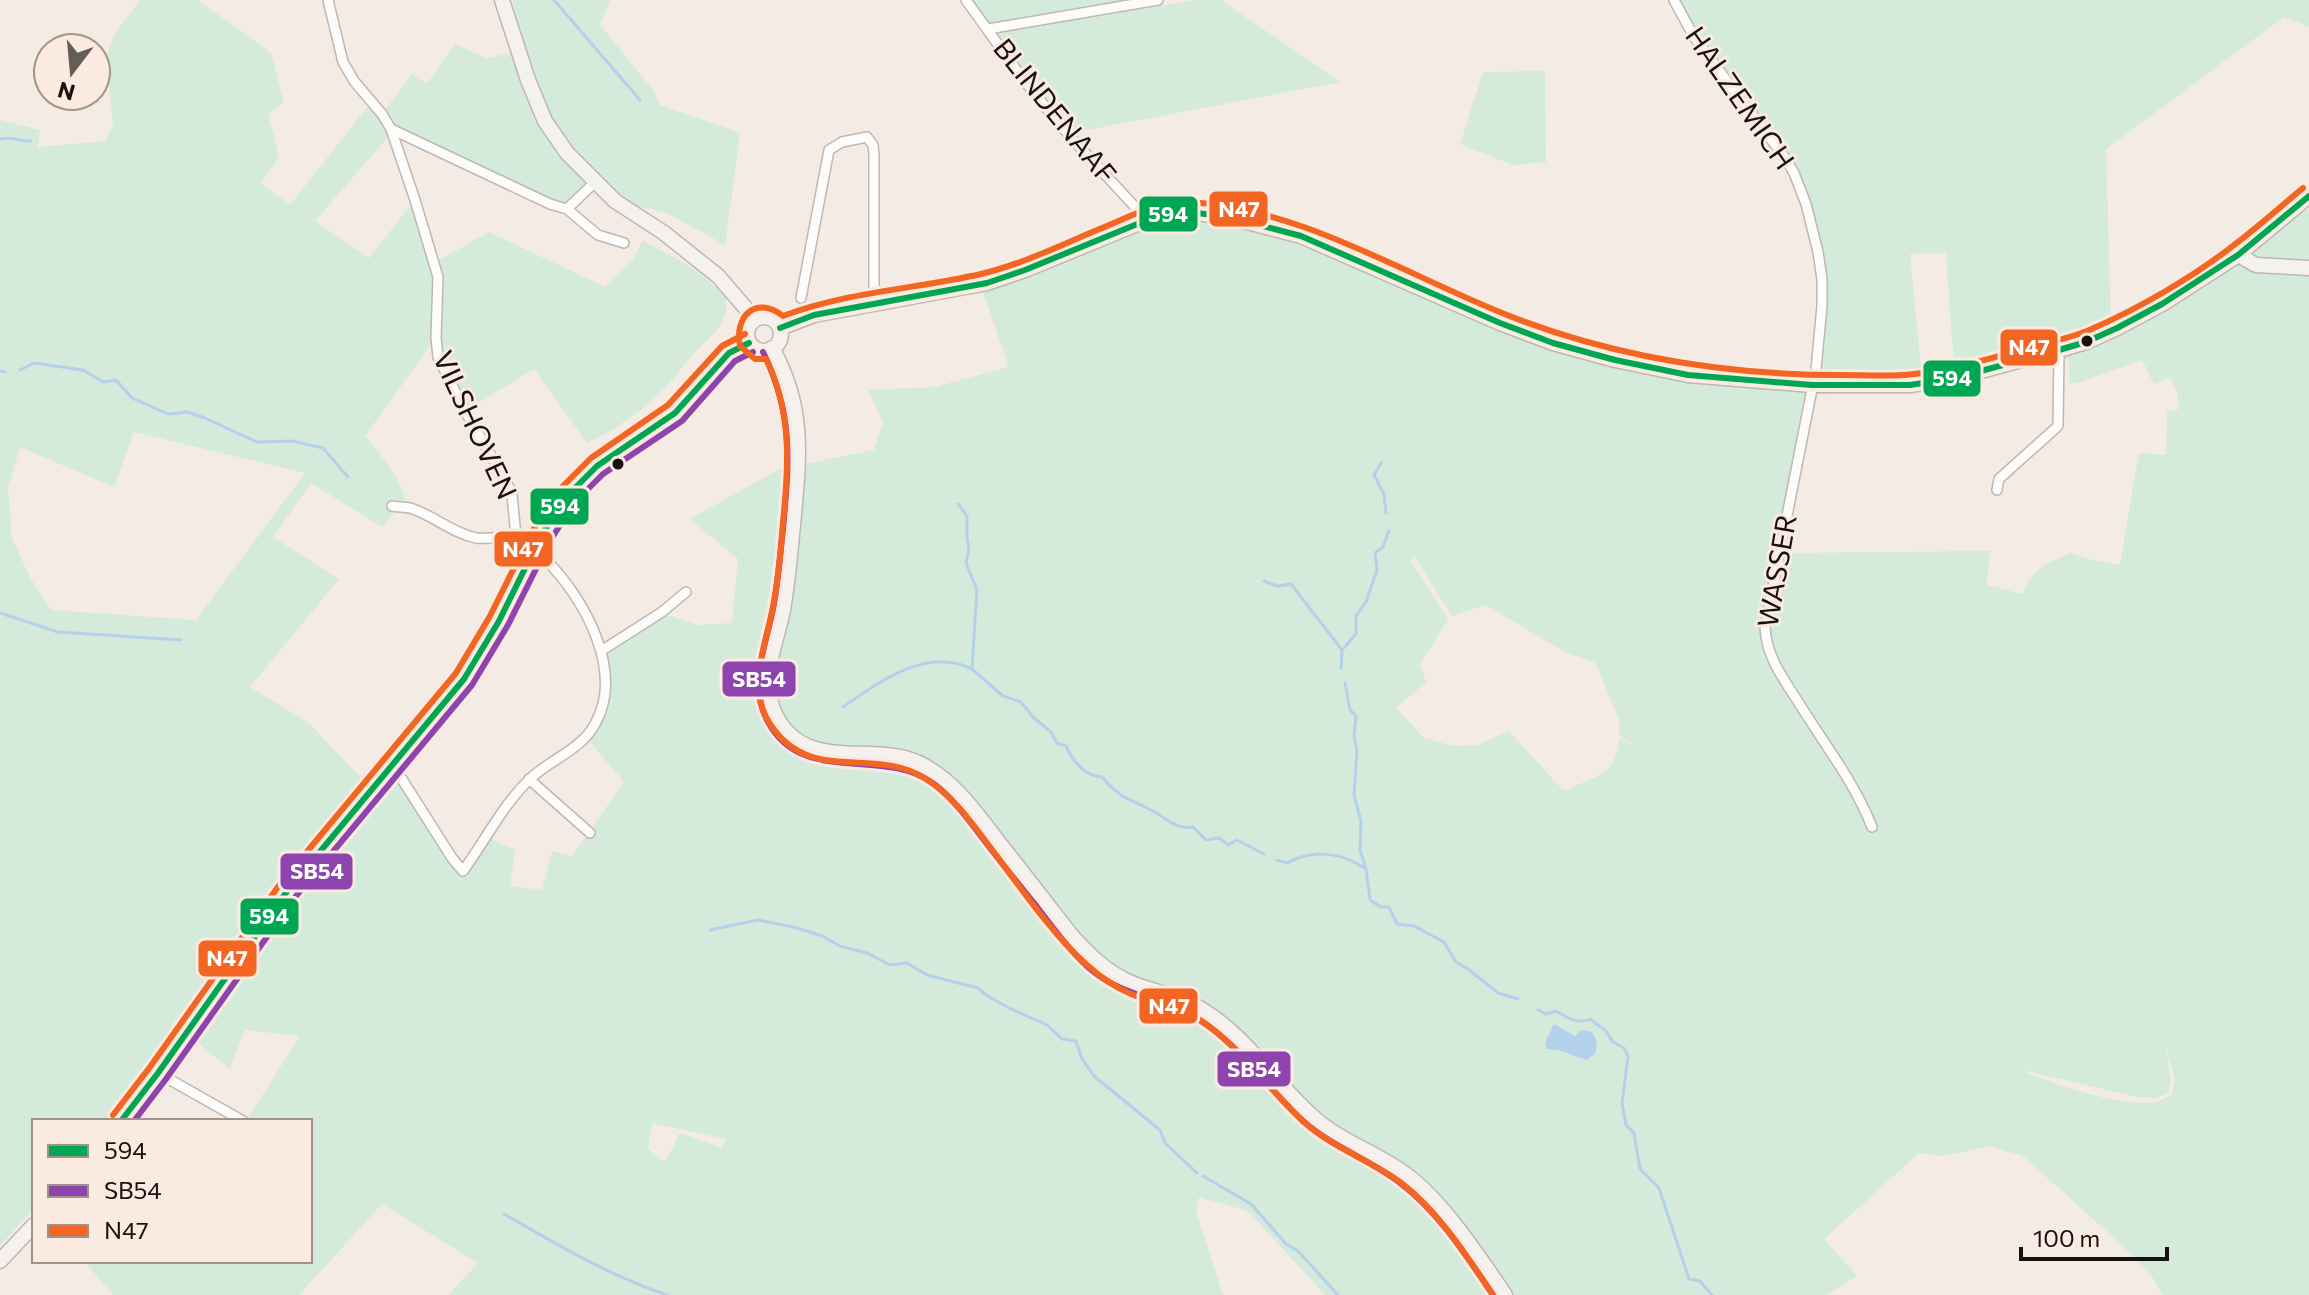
<svg xmlns="http://www.w3.org/2000/svg" width="2309" height="1295" viewBox="0 0 2309 1295" font-family="Commissioner,sans-serif">
	<rect width="100%" height="100%" fill="#f4ebe5"/>
	<path fill="#d4eadb" fill-rule="evenodd" d="M140,0h57l43,30 31,23 13,49 -16,13 11,42 -18,26 29,22 82,-104 10,13 30,-40 15,10 28,-40 32,14 39,-8 -14,-50h98l-10,25 54,66 6,14 80,28 -15,112 -58,-32 -52,-12 -21,-18 -27,26 -175,-77 -77,89 54,37 46,-58 19,63 55,-31 116,55 29,-29 9,-18c13,9 27,14 41,23 15,9 29,22 42,34v16l-9,17 -24,24 -20,25 -25,26 -36,25 -25,13 -53,-74 -69,42 -30,-72 -70,97c15,19 34,38 40,63l-23,28 -71,-44 -38,54 66,42 -89,108 59,36 55,58 -82,99 -178,241h-70v87l-34,38v-1126l40,10 -2,17 68,-6 7,-17 -7,-66 8,-23zM134,432l171,41 -109,147 -145,-10 -20,-31 -19,-40 -4,-50 12,-42 94,40z
		M970,0h170l-149,25z
		M1195,0h26l119,82 -269,51 -78,-104 108,-13z
		M1674,0h635v27l-25,-10 -178,132 5,178 -46,14 -30,5 -26,8 -1,-2 -5,2 1,3 -10,5 -37,8 -5,-28 -6,-89 -36,1 12,125 -34,2v12l-74,1 -28,159 204,-2 -3,34 35,9c11,-26 24,-31 49,-41l21,7 28,5 19,-112 27,2 1,-43 12,-3 -2,-19 -8,-13 -15,7 -12,-24 -64,23h-9v-25l-14,4 4,-12 103,-46 138,-101 9,9v1083h-147l-9,-17 -40,-41 -90,-81 -34,-10 -44,10 -26,-3 -95,86 33,37 -31,19h-501l-77,-84 -49,-14 -3,14 27,84h-775l30,-32 -96,-59 -83,91h-186l-29,-34h226v-140h-64l54,-85 -55,-6 -15,39 -39,-32 73,-107 124,-152 12,5 63,88 24,-34 28,13 -5,36 32,4 10,-39 20,5 52,-74 -35,-41c21,-30 19,-54 18,-90l60,-36 30,10 35,-2 6,-64 -48,-40 98,-55h17l69,-14 9,-28 -15,-32 67,-3 74,-20 -28,-81 195,-74 95,15 179,75 200,66 162,17 10,-106 -28,-106 -100,-136zM1415,557l37,59 34,-11 82,49 27,8 24,57v16l20,13 -20,-10c-1,36 -25,39 -53,52l-5,-2 -52,-57 -31,14 -25,1 -29,-8 -28,-30 30,-26 -6,-18 28,-45 -37,-57zM2165,1045l10,34 -3,15c-5,3 -11,7 -17,8 -30,6 -105,-18 -133,-32l115,27 20,1 11,-5 3,-14zM652,1123l74,16h1l-6,9 -41,-15 -15,29 -17,-13z
		M1545,71l1,91 -33,3 -53,-21 23,-72z"/>
	<path fill="#b4d1eb" d="M1554,1024l21,12 6,-6 11,2 5,10 -2,12 -9,6 -27,-10 -12,-1 -2,-6z"/>
	<g fill="none" stroke-linecap="round" stroke-linejoin="round">
		<path stroke="#b4d1eb" stroke-width="3" d="M554,0l86,100
			M0,139c12,-3 19,2 31,2
			M20,370l14,-7 49,7 20,12 13,-2 16,18 36,16 19,-2 18,6 52,24 35,-1 31,7 25,29
			M0,371l5,1
			M1381,463l-7,12 10,19 2,19
			M958,504l9,12v22l2,11 -3,14 11,27 -5,79 31,27 18,6 12,15 18,15 6,11 9,3c7,15 18,30 36,31 20,23 24,20 49,33 15,7 24,20 42,17l13,13 13,-2 9,7 9,-5 27,14
			M1264,581l13,5 14,-2 51,66 -1,18
			M0,613l58,19 123,8
			M1342,650l14,-16v-18l10,-14 11,-32 -2,-17 8,-6 6,-16
			M1345,683l5,27 6,6 -2,20 3,15 -3,44 7,26 -1,29 6,19
			M843,707c36,-25 84,-61 129,-38
			M1277,860l10,3c26,-14 55,-11 79,6l4,31 11,7h8l8,17 17,2 30,16 12,20 12,7 30,24 20,6
			M710,930l48,-10 39,8 25,8 18,10 27,7 23,12 17,-2 20,12 51,13 8,7 23,13 38,17 15,14 14,2 6,18 12,17 66,54 5,13 32,30
			M1538,1010l8,4 10,-3c10,6 22,14 34,8l15,11 8,12 11,6 4,8 -6,47 4,22 8,8 6,36 19,19 30,91 11,2 12,14
			M1203,1176l48,28 35,40 12,7 40,44
			M504,1214c54,31 104,61 163,81"/>
		<g stroke="#beb7b2" stroke-width="12">
			<path id="street" d="M328,0l15,62 11,19 28,33 9,15 24,71 23,77 -2,61 2,19 27,54 42,72 5,12 4,41
				M966,0l59,82 42,51 80,87
				M1674,0l20,37 91,121 9,15 12,31 12,48 4,27v27l-6,63 -51,258c1,28 17,50 32,73 25,41 57,81 75,127
				M988,29l170,-29
				M391,129l159,75 17,5 27,-26
				M567,209l31,26 26,8
				M801,298l28,-148 13,-8 25,-5 6,8 1,10v150
				M1997,490l2,-11 59,-53 1,-76
				M392,506c5,1 12,1 18,2 23,7 42,25 66,30 13,2 33,-4 42,0 11,4 20,14 28,22 38,38 79,111 49,164 -14,26 -44,35 -64,54 -28,26 -46,63 -68,93l-11,-13 -59,-93
				M601,651l61,-39 24,-20
				M529,779l61,54
				M158,1073l85,48"/>
		</g>
		<g stroke="#beb7b2" stroke-width="17">
			<path id="secondary" d="M502,0l26,80 17,41 22,32 48,48 49,32 54,43 37,43
				M2238,255l18,10 53,3
				M747 334a17 17 0 1 1 34 0a17 17 0 1 1-34 0Z
				M780,328l34,-13 173,-32 38,-13 122,-50 29,-8h13l39,5 73,19 199,87 53,20 62,17 73,15 124,10h98l45,-7 104,-28 27,-8 31,-14 45,-24 76,-49 71,-59
				M772,348c34,60 27,112 21,177 -3,29 -5,57 -10,85 -7,36 -25,70 -7,106 30,58 95,25 143,47 35,17 58,51 81,81 24,30 47,60 71,91 16,18 33,35 56,46 24,11 51,14 74,28 45,27 72,72 110,106 27,26 63,36 93,58 37,26 75,84 101,122
				M121,1121l37,-48 130,-183 176,-211 35,-58 42,-85 25,-39 31,-31 78,-53 54,-60 20,-10
				M0,1261l34,-36"/>
		</g>
		<use href="#street" stroke="#fdfcfb" stroke-width="9"/>
		<use href="#secondary" stroke="#f4f1ee" stroke-width="14"/>
		<g stroke="#faeadf" stroke-width="12">
			<path id="bus-1" d="M780,328l34,-13 173,-32 38,-13 122,-50 29,-8h13l39,5 73,19 199,87 53,20 62,17 73,15 124,10h98l45,-7 104,-28 27,-8 31,-14 45,-24 76,-49 71,-59
				M121,1121l37,-48 130,-183 176,-211 35,-58 42,-85 25,-39 31,-31 78,-53 54,-60 20,-10"/>
		</g>
		<g stroke="#faeadf" stroke-width="12">
			<path id="bus-2" d="M763,352c31,63 26,110 20,177 -3,26 -5,54 -10,80 -7,36 -25,75 -6,111 35,68 115,25 167,64 21,16 37,39 53,60 16,21 33,42 50,63 16,21 32,43 52,61 36,31 73,28 109,51 42,26 69,69 105,102 29,26 66,38 96,61 39,29 67,73 94,113
				M134,1121l32,-42 130,-183 176,-211 36,-60 42,-84 24,-38 29,-29 79,-53 53,-60 18,-9"/>
		</g>
		<g stroke="#faeadf" stroke-width="12">
			<path id="bus-3" d="M113,1115l37,-48 130,-183 176,-211 34,-57 42,-84 26,-41 33,-33 77,-53 54,-59 23,-12
				M1493,1295c-27,-40 -54,-83 -93,-113 -30,-22 -67,-34 -96,-60 -36,-33 -63,-75 -104,-102 -21,-14 -46,-17 -69,-26 -16,-7 -31,-17 -44,-29 -36,-32 -68,-80 -97,-118 -19,-25 -37,-51 -64,-68 -51,-34 -116,7 -156,-55 -25,-38 -2,-83 4,-123 5,-26 7,-53 9,-79 6,-57 9,-110 -17,-163h-11l-15,-13c-6,-30 16,-51 43,-30 63,-24 132,-27 198,-42 42,-10 82,-30 121,-46 27,-11 56,-27 85,-26 111,5 219,73 320,113 106,42 220,60 334,60 24,0 49,2 73,-1 37,-4 74,-15 110,-25 21,-6 43,-10 63,-18 49,-21 105,-53 147,-86 24,-18 46,-38 69,-57"/>
		</g>
		<use href="#bus-1" stroke="#00a651" stroke-width="6"/>
		<use href="#bus-2" stroke="#8e44ad" stroke-width="6"/>
		<use href="#bus-3" stroke="#f26522" stroke-width="6"/>
	</g>
	<g fill="#17120e" stroke="#faeadf" stroke-width="3">
		<circle cx="2087" cy="341" r="7"/>
		<circle cx="618" cy="464" r="7"/>
	</g>
	<g text-anchor="middle" stroke-width="6" stroke-linejoin="round" paint-order="stroke">
		<g font-size="28" fill="#17120e" stroke="#faeadf">
			<text transform="translate(1740 98) rotate(55)" y="10">HALZEMICH</text>
			<text transform="translate(1055 111) rotate(51)" y="10">BLINDENAAF</text>
			<text transform="translate(475 425) rotate(65)" y="10">VILSHOVEN</text>
			<text transform="translate(1777 571) rotate(-80)" y="10">WASSER</text>
		</g>
	</g>
	<g stroke="#faeadf" stroke-width="3">
		<rect x="1208" y="190" width="61" height="38" rx="8" fill="#f26522"/>
		<rect x="1138" y="195" width="61" height="38" rx="8" fill="#00a651"/>
		<rect x="1999" y="328" width="60" height="39" rx="8" fill="#f26522"/>
		<rect x="1922" y="359" width="60" height="39" rx="8" fill="#00a651"/>
		<rect x="529" y="487" width="61" height="39" rx="8" fill="#00a651"/>
		<rect x="493" y="530" width="61" height="38" rx="8" fill="#f26522"/>
		<rect x="721" y="660" width="76" height="38" rx="8" fill="#8e44ad"/>
		<rect x="279" y="852" width="75" height="39" rx="8" fill="#8e44ad"/>
		<rect x="239" y="897" width="61" height="39" rx="8" fill="#00a651"/>
		<rect x="197" y="939" width="61" height="39" rx="8" fill="#f26522"/>
		<rect x="1138" y="987" width="61" height="38" rx="8" fill="#f26522"/>
		<rect x="1216" y="1050" width="76" height="38" rx="8" fill="#8e44ad"/>
	</g>
	<g font-size="22" text-anchor="middle" font-weight="bold" fill="#fff">
		<text x="1239" y="217">N47</text>
		<text x="1168" y="222">594</text>
		<text x="2029" y="355">N47</text>
		<text x="1952" y="386">594</text>
		<text x="560" y="514">594</text>
		<text x="523" y="557">N47</text>
		<text x="759" y="687">SB54</text>
		<text x="317" y="879">SB54</text>
		<text x="269" y="924">594</text>
		<text x="227" y="966">N47</text>
		<text x="1169" y="1014">N47</text>
		<text x="1254" y="1077">SB54</text>
	</g>
	<rect x="32" y="1119" width="280" height="144" fill="#faeadf" stroke="#9f948b" stroke-width="2"/>
	<rect x="48" y="1145" width="40" height="12" fill="#00a651" stroke="#9f948b" stroke-width="2"/>
	<text x="104" y="1159" font-size="24" fill="#17120e">594</text>
	<rect x="48" y="1185" width="40" height="12" fill="#8e44ad" stroke="#9f948b" stroke-width="2"/>
	<text x="104" y="1199" font-size="24" fill="#17120e">SB54</text>
	<rect x="48" y="1225" width="40" height="12" fill="#f26522" stroke="#9f948b" stroke-width="2"/>
	<text x="104" y="1239" font-size="24" fill="#17120e">N47</text>
	<g transform="translate(72 72) rotate(196)"><circle r="38" fill="#faeadf" stroke="#9f948b" stroke-width="2"/>
	<path d="M0-6L14 30L0 20L-14 30Z" fill="#645e59"/>
	<text y="-12" font-size="22" font-weight="bold" text-anchor="middle" fill="#17120e">N</text>
	</g>
	<path d="M2021 1247v12h146v-12" fill="none" stroke="#17120e" stroke-width="4"/>
	<text x="2033" y="1247" font-size="24" fill="#17120e" stroke="#faeadf" stroke-width="6" paint-order="stroke">100 m</text>
</svg>
